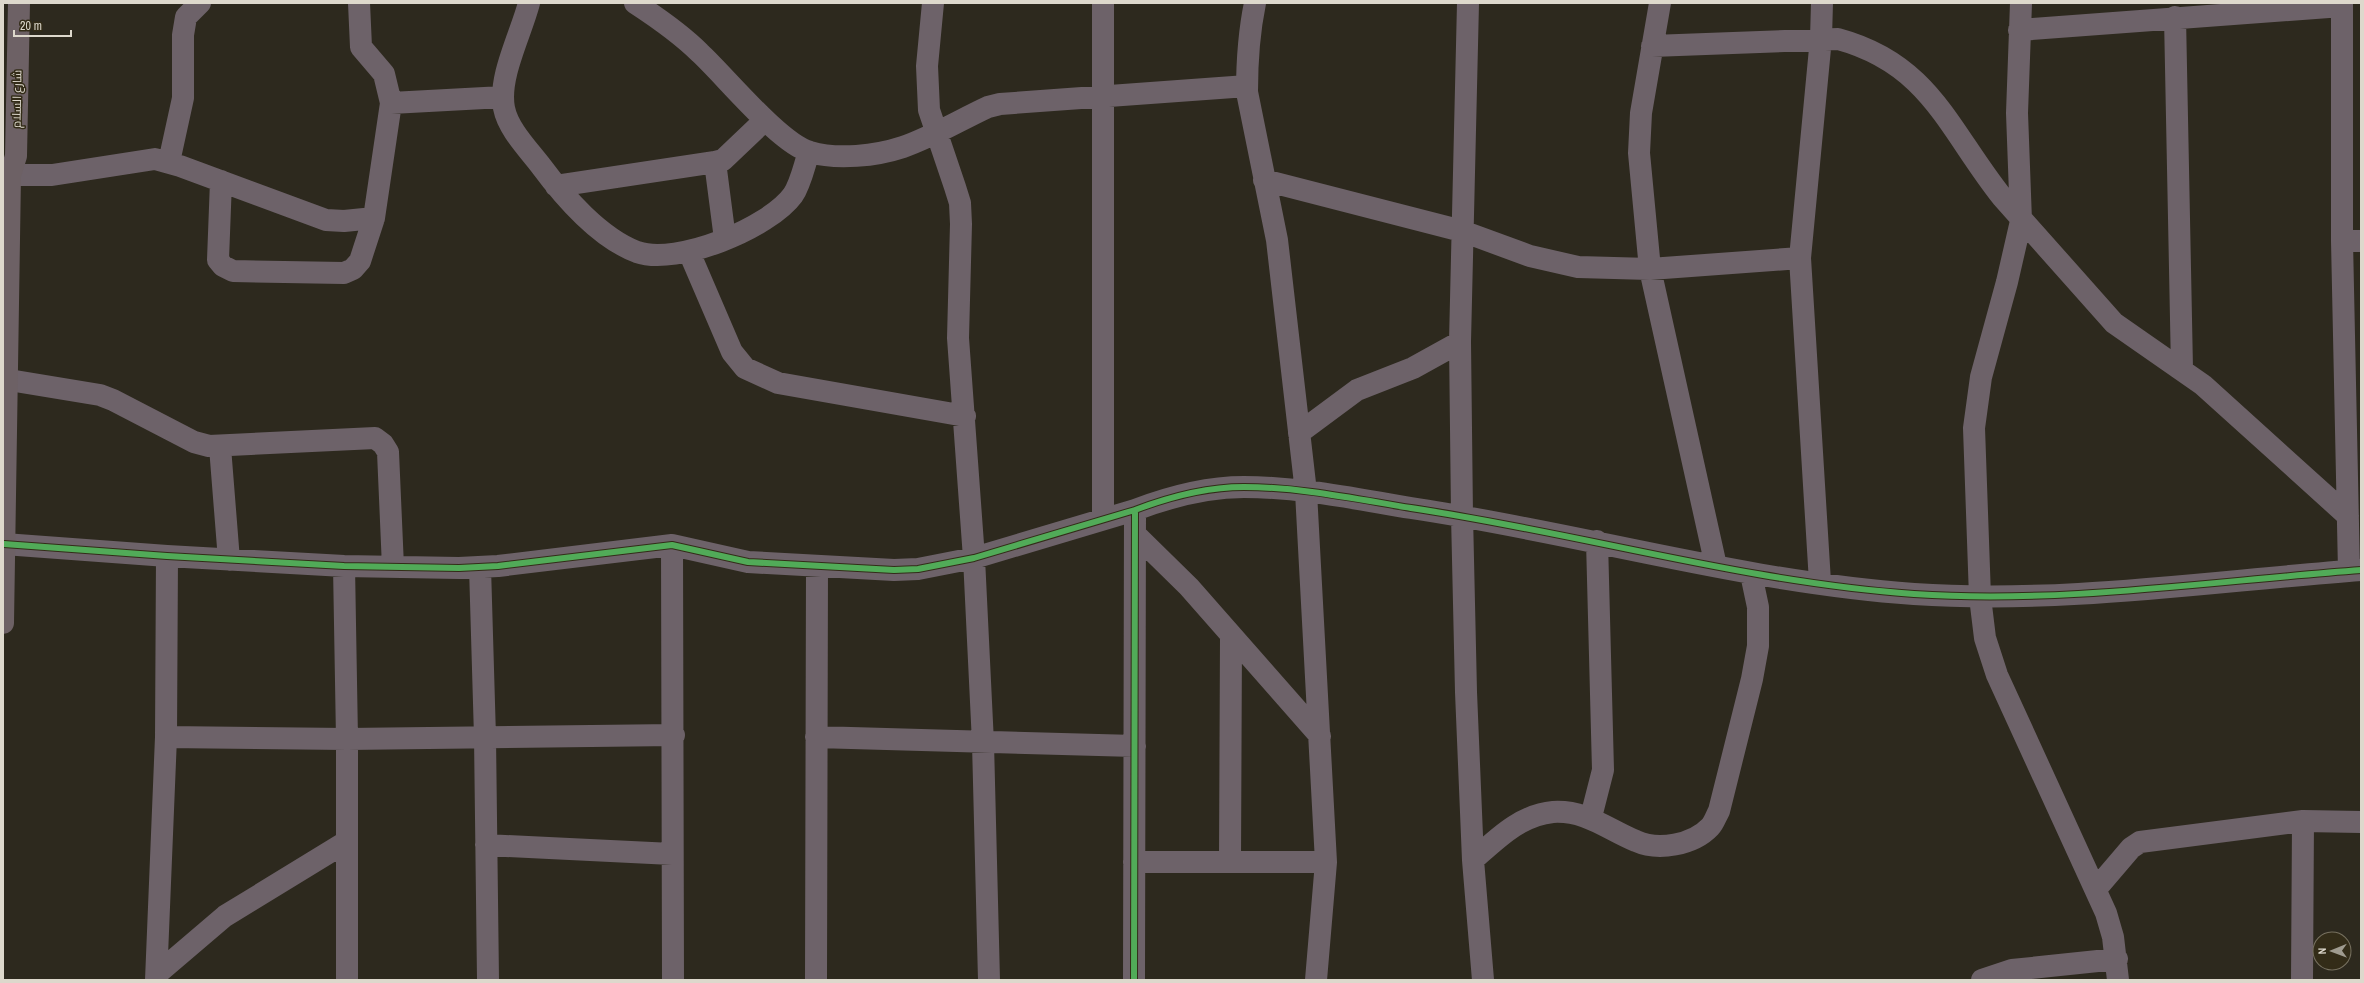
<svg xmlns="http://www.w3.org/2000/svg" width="2364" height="983" viewBox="0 0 2364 983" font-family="'Archivo Narrow',Cairo,sans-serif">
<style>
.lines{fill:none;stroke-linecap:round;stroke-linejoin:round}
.minor{stroke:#6d6269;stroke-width:22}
.major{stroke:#6d6165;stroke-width:22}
.cycleway-casing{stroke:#332c18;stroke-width:8}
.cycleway{stroke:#51ab58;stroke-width:6}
.labels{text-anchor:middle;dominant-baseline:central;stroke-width:3;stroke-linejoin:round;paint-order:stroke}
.street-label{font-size:12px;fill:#ddd8cc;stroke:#332c18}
</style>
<rect width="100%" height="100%" fill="#2d291e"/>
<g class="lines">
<path class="minor" d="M529,3c-8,31 -31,74 -25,105 4,21 24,41 37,58 23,31 59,72 96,86 40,14 132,-24 156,-57 8,-12 11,-29 16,-43
M635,3c23,15 46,31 65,50 25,23 80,91 110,99 27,8 66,4 93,-5 29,-10 57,-27 85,-40l12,-3 247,-18
M933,3l-6,63 2,44 26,77 5,16 1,21 -3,114 16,220 9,185 6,237
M1255,3c-6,29 -8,59 -8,89l30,148 29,252 20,370 -10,118
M1468,3l-8,339 2,173 4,177 7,168 10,120
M1660,3l-19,110 -2,40 11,116 66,297
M2021,3l-4,110 4,108 -14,61 -26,95 -7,51 6,169 5,41 12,37 109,238 7,24 5,43
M2342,3v238l7,330
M2175,17l7,352
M2019,30l323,-24
M1652,46l186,-7c92,25 110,90 164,158l112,126 89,62 145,131
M391,103l112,-6
M169,162l14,-64v-63l3,-18 14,-14
M715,162l10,77
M3,175h49l103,-16 25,7 146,54 18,1 30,-3
M1264,180l198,51 68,25 48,11 72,2 150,-11
M221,181l-3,79 5,6 10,5 111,2 9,-4 7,-8 14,-43 17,-115 -7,-29 -23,-27 -2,-44
M556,186l159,-24 8,-2 42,-40
M2342,241h19
M689,252l43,100 13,16 33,15 187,33
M3,379l97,16 13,5 81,42 15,4 166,-8 8,6 5,8 5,115
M1299,433l58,-43 56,-22 47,-26
M220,447l9,113
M1103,519v-516
M1135,534l54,53 131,149
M4,544l163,12 177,10 115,2 39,-2 174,-21 76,17 146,8 24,-1 56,-11 161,-48
M672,545l1,435
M344,566l3,173v241
M480,567l5,170 3,243
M1820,582l-20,-324 21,-220 1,-35
M166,737l181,2 327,-4
M816,737l319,9
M1591,817l12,-47 -6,-229
M486,845l186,9
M1473,860c24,-21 47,-45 80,-48 33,-2 54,17 83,29 22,10 57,4 74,-14 4,-4 6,-11 9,-16l33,-132 6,-33v-39l-7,-33
M1134,862h192
M1230,862l1,-225
M2096,889l35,-41 9,-6 163,-21 58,1
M157,974l68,-58 121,-74
M156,980l10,-243 1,-181
M816,980l1,-414
M1134,980l1,-470c34,-13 73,-23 109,-23 56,0 112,12 167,21 168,25 333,74 503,86 148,10 299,-13 447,-24
M1982,980l30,-10 105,-11
M2302,980l1,-159"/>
<path class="major" d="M3,623l7,-448 6,-19 3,-153"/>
<defs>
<path id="cycleway" d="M4,544l163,12 177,10 115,2 39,-2 174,-21 76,17 146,8 24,-1 56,-11 161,-48
M1134,980l1,-470c34,-13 73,-23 109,-23 56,0 112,12 167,21 168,25 333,74 503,86 148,10 299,-13 447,-24"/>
</defs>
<use href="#cycleway" class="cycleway-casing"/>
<use href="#cycleway" class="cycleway"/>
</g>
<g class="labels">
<g class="street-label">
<text transform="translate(17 99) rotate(-89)">شارع السلام</text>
</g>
</g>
<rect width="2364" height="983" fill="none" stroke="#ddd8cc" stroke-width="8"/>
<g transform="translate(2332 951) rotate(269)"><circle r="19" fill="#332c18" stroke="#777160"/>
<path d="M0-3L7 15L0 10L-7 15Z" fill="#9f9b8f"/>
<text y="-6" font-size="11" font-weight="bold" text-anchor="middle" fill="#ddd8cc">N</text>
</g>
<path d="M14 30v6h57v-6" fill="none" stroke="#ddd8cc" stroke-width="2"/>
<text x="20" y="30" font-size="12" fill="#ddd8cc" stroke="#332c18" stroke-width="3" paint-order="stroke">20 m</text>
</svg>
